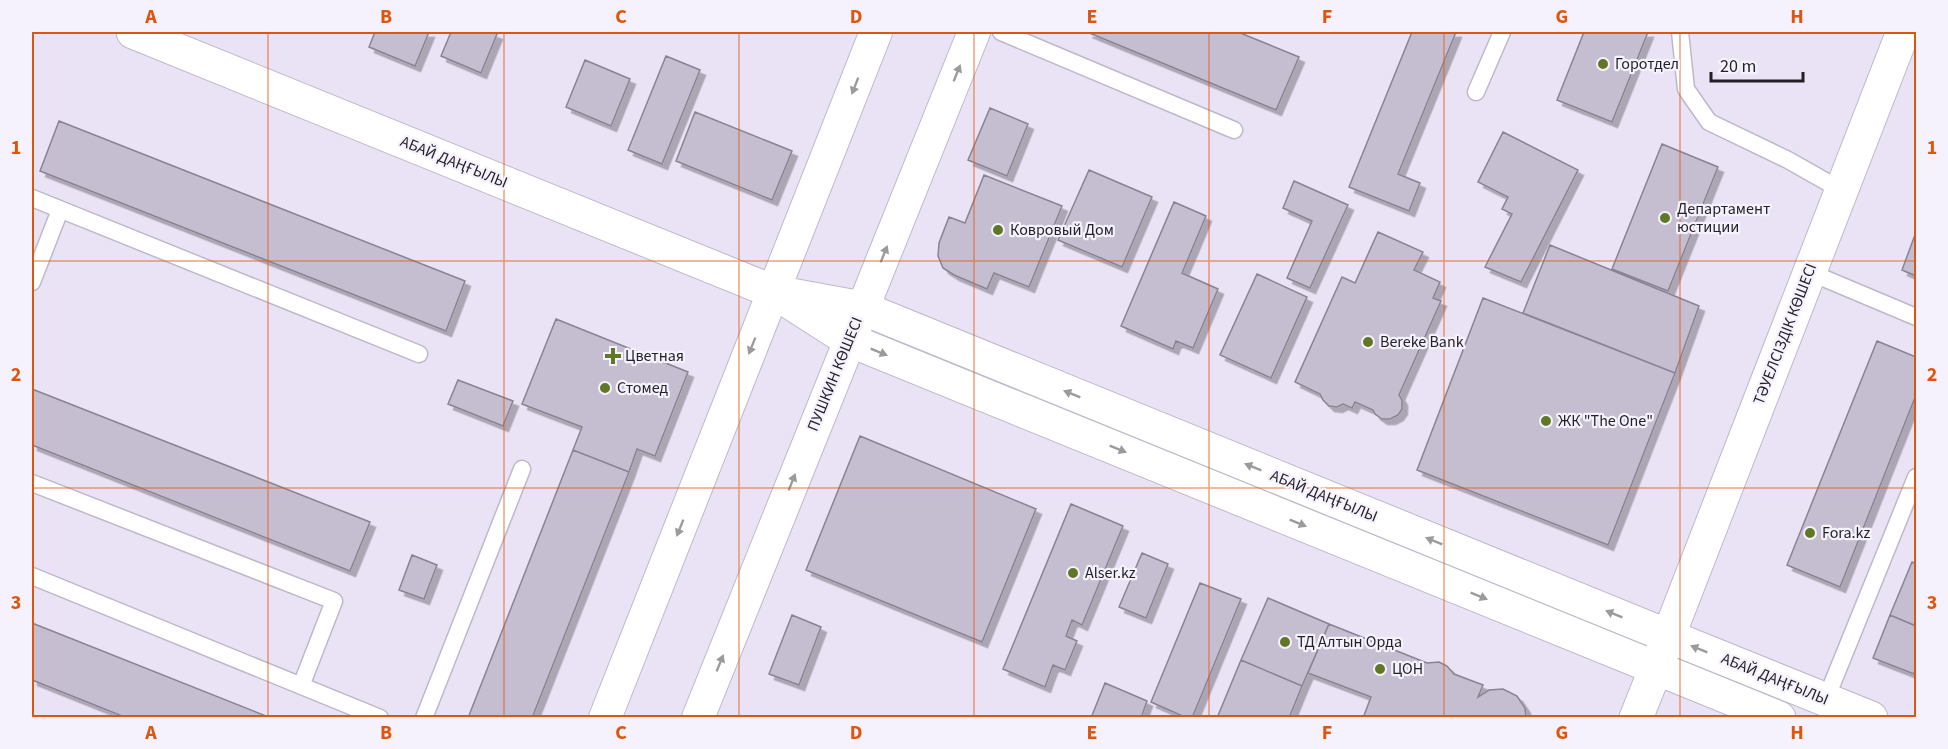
<svg xmlns="http://www.w3.org/2000/svg" width="1948" height="749" viewBox="0 0 1948 749" font-family="'Source Sans 3',sans-serif">
<style>
.building{fill:#c5bed0;stroke:#8a8393;stroke-width:1.5;filter:url(#shadow)}
.lines{fill:none;stroke-linecap:round;stroke-linejoin:round}
.service-casing{stroke:#bfb8c9;stroke-width:19}
.minor-casing{stroke:#bfb8c9;stroke-width:34}
.secondary-casing{stroke:#bfb8c9;stroke-width:35}
.primary-casing{stroke:#bfb8c9;stroke-width:35}
.service{stroke:#fff;stroke-width:16}
.minor{stroke:#fff;stroke-width:32}
.secondary{stroke:#fff;stroke-width:33}
.primary{stroke:#fff;stroke-width:33}
.oneway{fill:#9c9a9d}
.grid{fill:none;stroke:#de560d;stroke-width:1.5;stroke-opacity:0.55}
.poi-dot{fill:#607728;stroke:#f6f2fd;stroke-width:2}
.labels{text-anchor:middle;dominant-baseline:central;stroke-width:4.5;stroke-linejoin:round;paint-order:stroke}
.poi-label{font-size:16px;fill:#221f26;stroke:#f6f2fd;text-anchor:start}
.street-label{font-size:16px;fill:#221f26;stroke:#f6f2fd}
.neatline{fill:none;stroke:#de560d;stroke-width:2}
.grid-label{font-size:20px;text-anchor:middle;font-weight:bold;fill:#de560d}
</style>
<defs>
<filter id="shadow"><feDropShadow dx="5.5" dy="5.5" stdDeviation="0" flood-color="#0004"/></filter>
</defs>
<rect width="100%" height="100%" fill="#eae3f5"/>
<path class="building" d="M375,32h54l-14,34 -46,-19z
M451,32h40l6,2 -16,39 -40,-17z
M1087,32h151l61,25 -23,53z
M1412,32h44l-58,142 22,9 -11,28 -60,-24z
M1584,32h64l-36,90 -55,-22z
M666,56l34,14 -38,94 -34,-14z
M585,60l45,19 -19,47 -45,-19z
M990,108l38,16 -21,52 -39,-16z
M695,112l97,39 -20,49 -96,-39z
M59,121l406,160 -19,50 -406,-160z
M1503,132l75,38 -57,112 -36,-15 27,-53 -10,-5 6,-12 -30,-15z
M1662,144l56,23 -50,124 -56,-22z
M1089,170l63,27 -30,70 -64,-27z
M984,175l78,31 -33,81 -35,-14 -7,16 -33,-14 -11,-7 -5,-12 1,-13 10,-26 16,6z
M1294,181l54,24 -38,83 -23,-10 25,-57 -29,-13z
M1174,202l32,14 -24,57 36,16 -25,59 -17,-7 -3,8 -52,-23z
M1378,232l45,20 -9,18 26,12 -7,16 8,3 -42,94 3,5v9l-4,6 -8,4h-8l-7,-5 -2,-4 -18,-8 -3,6 -9,-4 -6,3 -8,-1 -6,-6 -3,-6 -25,-12 47,-105 13,6z
M1916,232v44l-14,-6z
M1550,245l149,61 -24,67 -152,-60z
M1257,274l50,23 -36,81 -51,-23z
M1483,298l192,75 -67,172 -191,-75z
M556,319l132,53 -33,84 -18,-7 -8,23 -56,-22 9,-23 -60,-23z
M1877,341l39,16v38l-76,192 -53,-22z
M458,380l55,21 -10,25 -55,-22z
M32,389l338,133 -20,49 -318,-126z
M860,436l176,73 -54,133 -176,-72z
M573,450l56,22 -97,246h-64z
M1071,504l52,22 -41,99 -10,-5 -6,16 11,5 -12,29 -12,-5 -8,22 -42,-18z
M1142,553l26,11 -22,54 -27,-11z
M412,555l25,10 -13,34 -25,-9z
M1912,562l4,2v62l-26,-11z
M1200,583l41,16 -49,119h-5l-36,-16z
M1268,598l61,26 -27,62 -61,-26z
M792,615l29,12 -22,58 -30,-11z
M1890,615l26,11v40l-2,8 -41,-16z
M32,623l239,95h-144l-95,-38z
M1329,624l98,39 12,-1 8,4 7,8 29,11 -5,12 11,-7 14,-1 14,7 8,12 1,10h-163l8,-21 -63,-24z
M1241,660l61,26 -13,32h-72z
M1105,683l42,18 -6,17h-50z"/>
<g class="lines">
<defs>
<path id="service" d="M1001,32l233,98
M1680,32l6,57 23,33 79,38 53,30
M1476,92l26,-60
M32,198l387,156
M1809,272l107,45
M32,282l28,-72
M32,483l302,118 -33,85
M32,576l348,142
M1826,699l90,-222
M424,718l98,-249"/>
<path id="minor" d="M605,718l271,-686
M698,718l276,-686"/>
<path id="secondary" d="M1668,636l203,82
M1636,718l20,-50 123,50"/>
<path id="primary" d="M133,32l641,260 75,48 807,328 247,-636
M791,295l71,13 806,328"/>
</defs>
<use href="#service" class="service-casing"/>
<use href="#minor" class="minor-casing"/>
<use href="#secondary" class="secondary-casing"/>
<use href="#primary" class="primary-casing"/>
<use href="#service" class="service"/>
<use href="#minor" class="minor"/>
<use href="#secondary" class="secondary"/>
<use href="#primary" class="primary"/>
</g>
<defs><path id="oneway-solid" d="M-6-.8H1V-3.2L6.5 0L1 3.2V.8H-6Z" transform="scale(1.5)"/></defs>
<g class="oneway">
<use href="#oneway-solid" transform="translate(957 73) rotate(-68)"/>
<use href="#oneway-solid" transform="translate(855 86) rotate(111)"/>
<use href="#oneway-solid" transform="translate(884 254) rotate(-68)"/>
<use href="#oneway-solid" transform="translate(752 346) rotate(112)"/>
<use href="#oneway-solid" transform="translate(879 352) rotate(22)"/>
<use href="#oneway-solid" transform="translate(1072 394) rotate(-158)"/>
<use href="#oneway-solid" transform="translate(1118 449) rotate(22)"/>
<use href="#oneway-solid" transform="translate(1253 467) rotate(-158)"/>
<use href="#oneway-solid" transform="translate(792 482) rotate(-68)"/>
<use href="#oneway-solid" transform="translate(1298 523) rotate(22)"/>
<use href="#oneway-solid" transform="translate(680 528) rotate(112)"/>
<use href="#oneway-solid" transform="translate(1434 541) rotate(-158)"/>
<use href="#oneway-solid" transform="translate(1479 596) rotate(22)"/>
<use href="#oneway-solid" transform="translate(1614 614) rotate(-158)"/>
<use href="#oneway-solid" transform="translate(1699 649) rotate(-158)"/>
<use href="#oneway-solid" transform="translate(720 663) rotate(-68)"/>
</g>
<path class="grid" d="M268,32v686M504,32v686M739,32v686M974,32v686M1209,32v686M1444,32v686M1680,32v686M32,261h1884M32,488h1884"/>
<g class="poi-dot">
<circle cx="1603" cy="64" r="6"/>
<circle cx="1665" cy="218" r="6"/>
<circle cx="998" cy="230" r="6"/>
<circle cx="1368" cy="342" r="6"/>
<path d="M610 347h6v6h6v6h-6v6h-6v-6h-6v-6h6z"/>
<circle cx="605" cy="388" r="6"/>
<circle cx="1546" cy="421" r="6"/>
<circle cx="1810" cy="533" r="6"/>
<circle cx="1073" cy="573" r="6"/>
<circle cx="1285" cy="642" r="6"/>
<circle cx="1380" cy="669" r="6"/>
</g>
<g class="labels">
<g class="poi-label">
<text x="1615" y="64">Горотдел</text>
<text x="1677" y="209">Департамент<tspan x="1677" dy="18">юстиции</tspan></text>
<text x="1010" y="230">Ковровый Дом</text>
<text x="1380" y="342">Bereke Bank</text>
<text x="625" y="356">Цветная</text>
<text x="617" y="388">Стомед</text>
<text x="1558" y="421">ЖК "The One"</text>
<text x="1822" y="533">Fora.kz</text>
<text x="1085" y="573">Alser.kz</text>
<text x="1297" y="642">ТД Алтын Орда</text>
<text x="1392" y="669">ЦОН</text>
</g>
<g class="street-label">
<text transform="translate(454 162) rotate(22)">АБАЙ ДАҢҒЫЛЫ</text>
<text transform="translate(1785 334) rotate(-69)">ТӘУЕЛСІЗДІК КӨШЕСІ</text>
<text transform="translate(835 374) rotate(-68)">ПУШКИН КӨШЕСІ</text>
<text transform="translate(1324 496) rotate(22)">АБАЙ ДАҢҒЫЛЫ</text>
<text transform="translate(1775 679) rotate(22)">АБАЙ ДАҢҒЫЛЫ</text>
</g>
</g>
<rect width="1948" height="749" fill="none" stroke="#f6f2fd" stroke-width="66"/>
<path d="M1711 72v9h92v-9" fill="none" stroke="#221f26" stroke-width="3"/>
<text x="1720" y="72" font-size="18" fill="#221f26" stroke="#f6f2fd" stroke-width="4.5" paint-order="stroke">20 m</text>
<rect x="33" y="33" width="1882" height="683" class="neatline"/>
<g class="grid-label">
<text x="151" y="23">A</text>
<text x="386" y="23">B</text>
<text x="621" y="23">C</text>
<text x="856" y="23">D</text>
<text x="1092" y="23">E</text>
<text x="1327" y="23">F</text>
<text x="1562" y="23">G</text>
<text x="1797" y="23">H</text>
<text x="16" y="154">1</text>
<text x="1932" y="154">1</text>
<text x="16" y="381">2</text>
<text x="1932" y="381">2</text>
<text x="16" y="609">3</text>
<text x="1932" y="609">3</text>
<text x="151" y="739">A</text>
<text x="386" y="739">B</text>
<text x="621" y="739">C</text>
<text x="856" y="739">D</text>
<text x="1092" y="739">E</text>
<text x="1327" y="739">F</text>
<text x="1562" y="739">G</text>
<text x="1797" y="739">H</text>
</g>
</svg>
